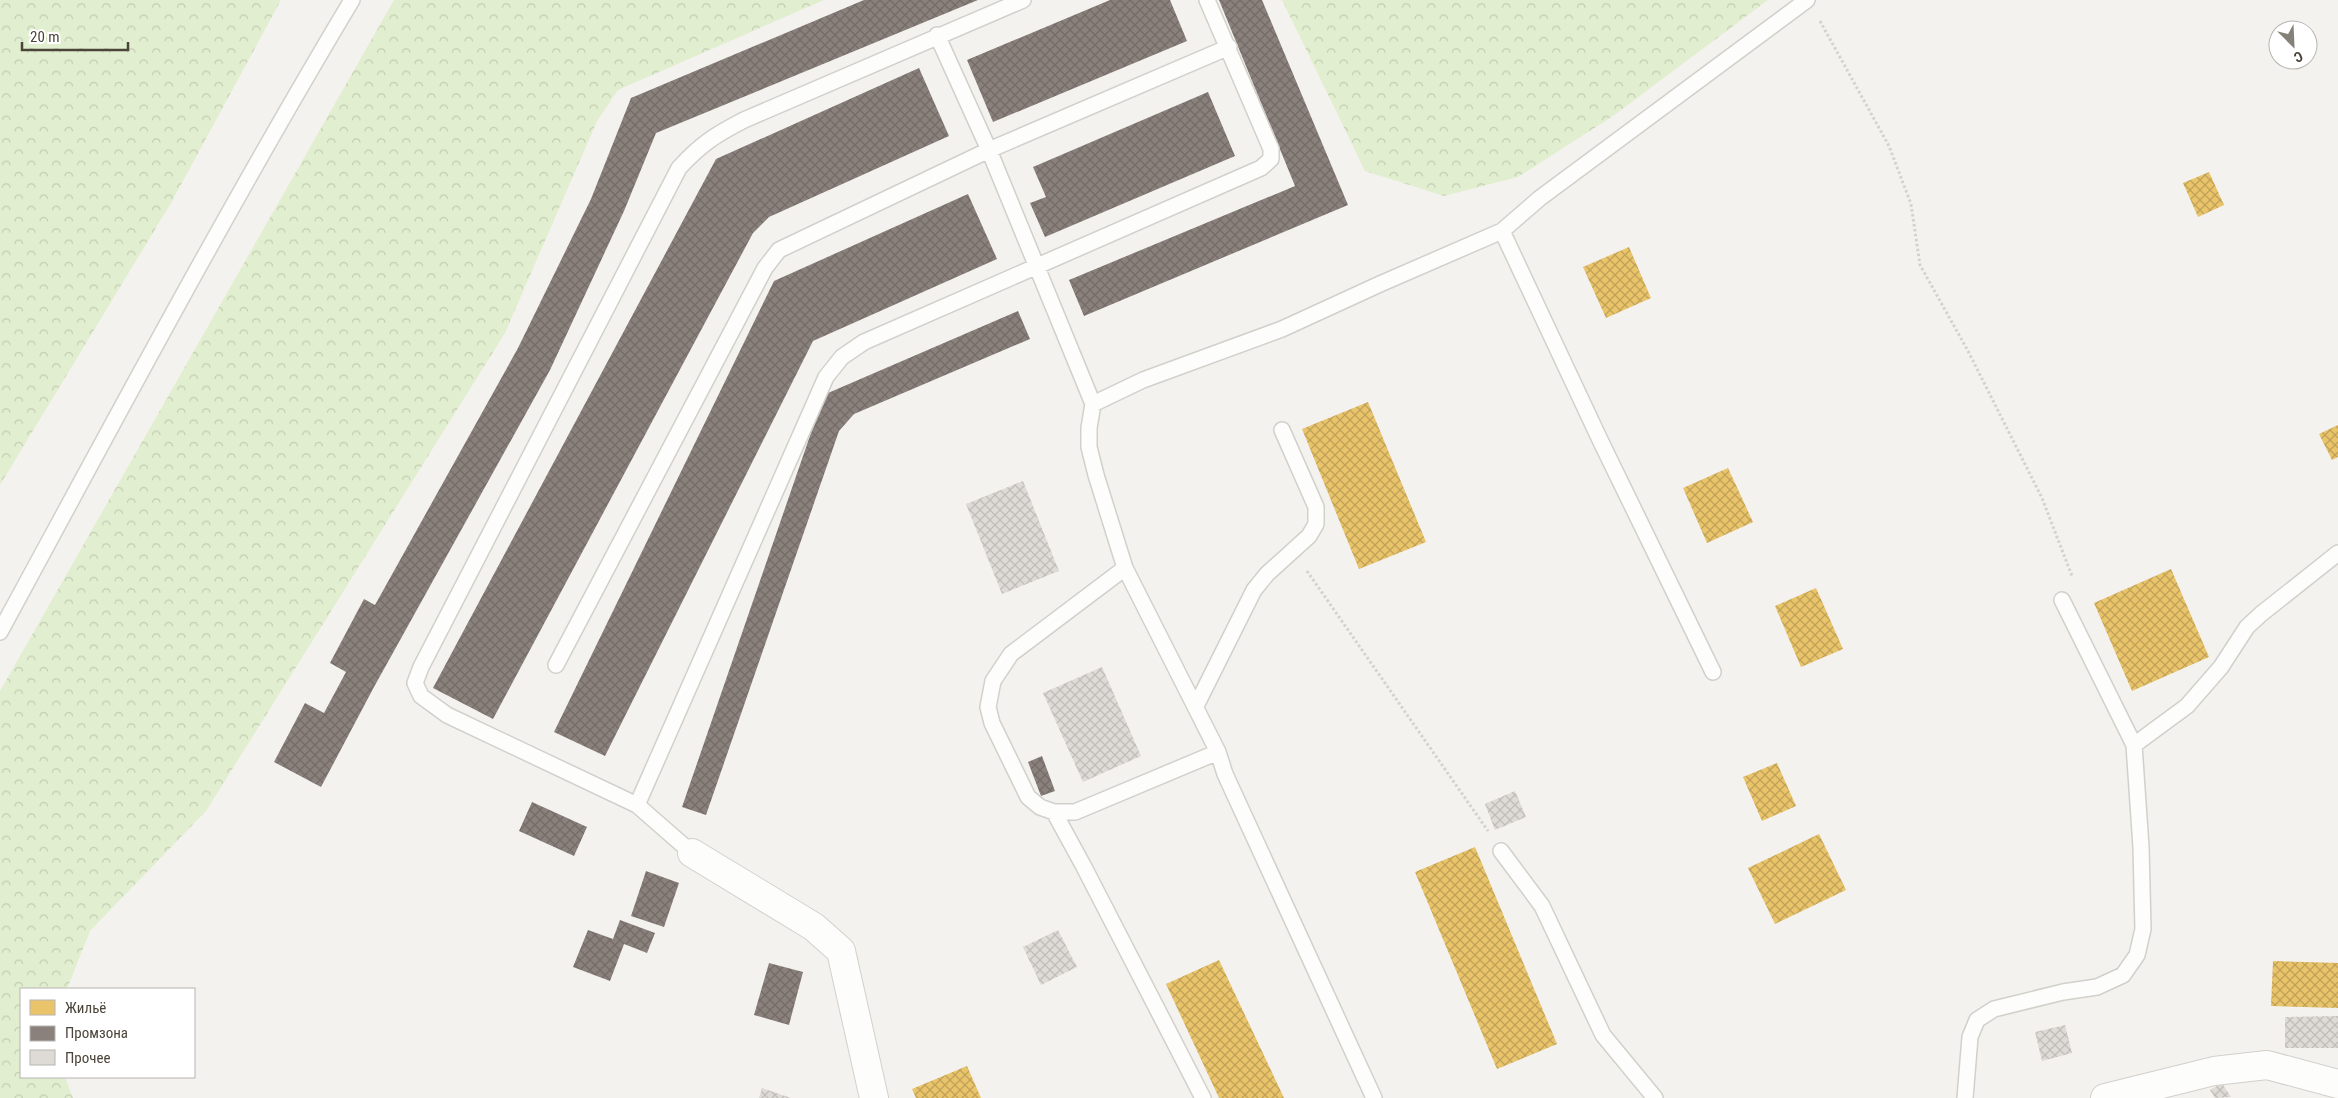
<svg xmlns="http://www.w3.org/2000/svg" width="2338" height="1098" viewBox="0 0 2338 1098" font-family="'Roboto Condensed',sans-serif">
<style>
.forest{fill:url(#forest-crowns)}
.homes{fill:url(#homes-cross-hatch)}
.industry{fill:url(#industry-cross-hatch)}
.building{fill:url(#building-cross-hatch)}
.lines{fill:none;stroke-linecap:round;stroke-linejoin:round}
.lane-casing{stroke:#d2d0cb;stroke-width:18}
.street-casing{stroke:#d2d0cb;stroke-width:30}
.path{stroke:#d3d2cc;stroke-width:3;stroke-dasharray:2.5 2.5;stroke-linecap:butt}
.lane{stroke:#fdfdfc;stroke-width:15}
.street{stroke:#fdfdfc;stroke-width:28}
</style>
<defs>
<pattern id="forest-crowns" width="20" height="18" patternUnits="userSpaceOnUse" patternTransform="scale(1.25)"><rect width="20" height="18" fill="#e1eecf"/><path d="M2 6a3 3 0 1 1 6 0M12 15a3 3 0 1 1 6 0" fill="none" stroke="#c3cdb2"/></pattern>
<pattern id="homes-cross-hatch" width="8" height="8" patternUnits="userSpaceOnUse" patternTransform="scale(1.25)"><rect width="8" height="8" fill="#e9c46a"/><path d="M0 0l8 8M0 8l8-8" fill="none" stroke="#bfa158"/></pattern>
<pattern id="industry-cross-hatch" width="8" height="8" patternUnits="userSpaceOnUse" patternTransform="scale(1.25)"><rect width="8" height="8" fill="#8a817c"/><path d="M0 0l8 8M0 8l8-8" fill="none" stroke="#736b67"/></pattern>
<pattern id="building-cross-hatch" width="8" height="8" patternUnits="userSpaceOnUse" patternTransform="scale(1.25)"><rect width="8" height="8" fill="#dedbd6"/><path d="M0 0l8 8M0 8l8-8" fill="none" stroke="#c0bdb8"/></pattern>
</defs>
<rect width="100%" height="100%" fill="#f4f2ee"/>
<path class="forest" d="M0,0h281l-110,203 -171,282z
M394,0h430l-206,90 -21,31 -92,212 -299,478 -116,120 -23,58h-46v88h44l8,21h-73v-407z
M1282,0h486l-155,116 -95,61 -74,19 -79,-25z"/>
<path class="homes" d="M2209,172l15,33 -26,12 -15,-34z
M1629,247l22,51 -45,20 -23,-51z
M1368,402l58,140 -67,27 -57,-140z
M2338,425v32l-6,3 -13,-26z
M1728,468l25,54 -46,21 -24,-55z
M2171,569l38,88 -77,34 -38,-88z
M1816,588l27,61 -42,18 -26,-61z
M1777,763l19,43 -34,15 -19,-44z
M1819,834l27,56 -71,34 -27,-56z
M1475,847l82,197 -60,25 -82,-197z
M1219,960l65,138h-65l-53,-114z
M2273,961l65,2v45l-67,-2z
M967,1066l14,32h-65l-4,-9z"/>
<path class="industry" d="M864,0h114l-322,133 -32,78 -74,159 -176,317 -53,100 -47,-25 31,-59 19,10 22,-41 -16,-9 34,-64 11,6 143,-257 73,-149 40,-101z
M1110,0h60l17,41 -194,81 -26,-62z
M1219,0h43l86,205 -264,111 -15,-36 226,-94z
M919,68l30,68 -180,81 -16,16 -260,486 -60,-31 283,-529z
M1208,92l27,64 -190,81 -15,-34 16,-6 -13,-30z
M968,194l29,65 -184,82 -208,415 -51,-24 220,-451z
M1018,311l12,28 -176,75 -15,17 -133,384 -24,-8 130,-377 16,-37z
M1042,756l13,35 -14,5 -13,-34z
M532,802l55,25 -13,29 -55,-25z
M646,871l33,12 -15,44 -33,-11z
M620,920l35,13 -8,20 -23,-9 -14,37 -37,-14 15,-37 25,9z
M769,963l34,9 -14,53 -35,-10z"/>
<path class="building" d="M1023,481l36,90 -57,23 -36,-90z
M1102,667l39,89 -58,26 -40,-89z
M1515,791l11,26 -31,13 -10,-26z
M1058,930l19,37 -36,18 -18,-38z
M2338,1016v32h-53v-31z
M2065,1025l7,28 -30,8 -7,-29z
M2222,1083l9,14 -16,1 -5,-8z
M762,1088l29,10h-32z"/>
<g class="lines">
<defs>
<path id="lane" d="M937,35l52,115 104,254 50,-24 139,-51 98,-45 122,-53 38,-33 267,-198
M1502,231l99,211 112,230
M1093,404l-4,24v19l7,28 29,93 93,184 7,22 149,324
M1125,568l-114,86 -18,27 -5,26 4,16 36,74 12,10 14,5h21l143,-60
M2062,600l72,145
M0,632c115,-212 228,-425 352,-632
M556,665l209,-397 14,-18 210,-100 240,-103
M1196,706l58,-116 13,-16 42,-38 7,-12v-17l-34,-77
M637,805l189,-428 16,-20 22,-15 397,-174 10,-9v-10l-64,-149
M1054,812l30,55 119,231
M1501,851l41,55 61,129 52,63
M692,853l-55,-48 -190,-90 -26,-19 -6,-13 6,-16 258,-499c22,-24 36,-33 65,-48l279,-120
M1965,1098l5,-61 7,-17 17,-11 69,-17 34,-5 26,-12 14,-20 6,-26 -2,-82 -7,-102 53,-39 34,-39 26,-40 14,-13 77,-61"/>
<path id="street" d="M692,853l122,74 27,24 33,147
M2105,1098l109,-27 53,-6 71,19"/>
</defs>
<use href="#lane" class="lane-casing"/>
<use href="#street" class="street-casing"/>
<path class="path" d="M1820,21l69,125 22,58 9,61 48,86 74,147 30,78
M1307,571l181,260"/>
<use href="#lane" class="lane"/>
<use href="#street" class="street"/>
</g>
<rect x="20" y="988" width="175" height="90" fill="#ffffff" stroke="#b7b4b0"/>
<rect x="30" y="1000" width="25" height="15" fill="#e9c46a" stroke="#b7b4b0"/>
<text x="65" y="1013" font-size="15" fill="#4b4439">Жильё</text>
<rect x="30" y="1026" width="25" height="15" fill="#8a817c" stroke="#b7b4b0"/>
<text x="65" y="1038" font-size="15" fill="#4b4439">Промзона</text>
<rect x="30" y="1050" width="25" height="15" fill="#dedbd6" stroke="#b7b4b0"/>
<text x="65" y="1063" font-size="15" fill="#4b4439">Прочее</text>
<g transform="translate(2293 45) rotate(156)"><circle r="24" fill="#ffffff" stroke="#b7b4b0"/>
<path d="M0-4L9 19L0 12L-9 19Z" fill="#868178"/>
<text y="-8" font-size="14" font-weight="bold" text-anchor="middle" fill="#4b4439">С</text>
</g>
<path d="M22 42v8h106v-8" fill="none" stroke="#4b4439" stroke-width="2.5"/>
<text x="30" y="42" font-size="15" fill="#4b4439" stroke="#ffffff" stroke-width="4" paint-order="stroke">20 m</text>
</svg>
